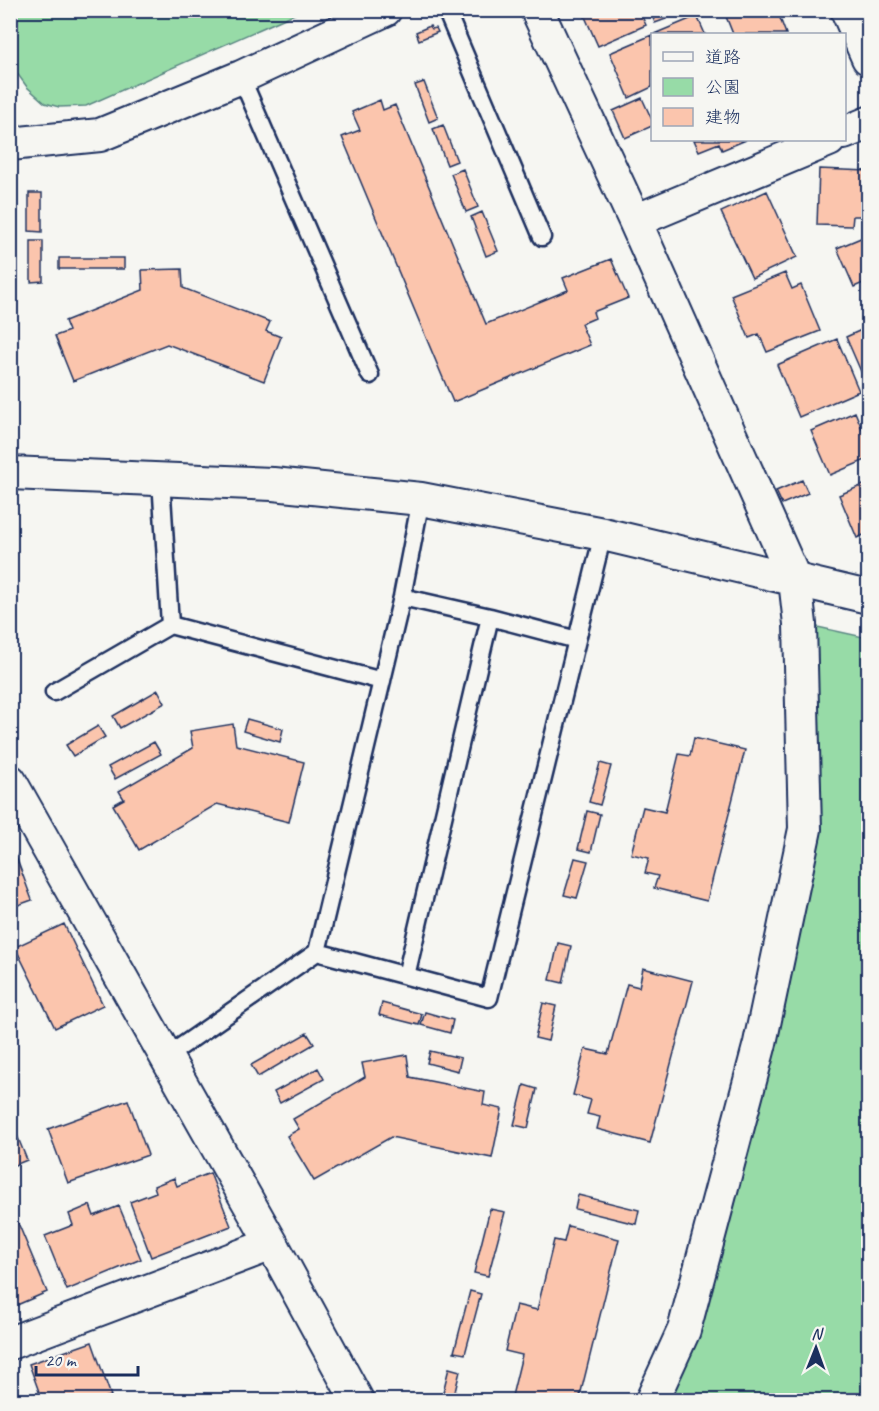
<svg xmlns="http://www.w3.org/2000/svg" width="879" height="1411" viewBox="0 0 879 1411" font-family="Caveat,'Klee One',sans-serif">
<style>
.green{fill:#97dba7;stroke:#598582;stroke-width:1.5}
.building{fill:#fbc5ad;stroke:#1b2f5e;stroke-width:1.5}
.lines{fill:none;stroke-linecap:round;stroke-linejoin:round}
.service-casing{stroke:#1b2f5e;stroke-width:21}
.minor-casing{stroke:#1b2f5e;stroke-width:36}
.service{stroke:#f6f6f2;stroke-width:16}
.minor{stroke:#f6f6f2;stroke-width:32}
</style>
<rect width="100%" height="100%" fill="#f6f6f2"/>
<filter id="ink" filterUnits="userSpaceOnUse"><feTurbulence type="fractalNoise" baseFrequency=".0167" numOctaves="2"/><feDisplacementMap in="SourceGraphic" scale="12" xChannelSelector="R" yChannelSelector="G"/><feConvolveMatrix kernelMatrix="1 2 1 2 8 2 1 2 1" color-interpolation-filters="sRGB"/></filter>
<g filter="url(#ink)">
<path class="green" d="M10,11l1,-1 290,1 -215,95 -27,1 -14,-4 -18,-16 -16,-22z
M813,626l55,12v762h-206l110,-360z"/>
<path class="building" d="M582,10h57l7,15 -48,21z
M650,10h13l3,9 -11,4z
M733,10h44l9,24h-53l-8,-20z
M697,16l8,18h-51z
M430,26l2,3 4,-1 2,4 -19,8 -3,-8z
M652,35v52l-23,11 -19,-45z
M424,82l14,36 -9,4 -14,-37z
M642,98l10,22v6l-27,12 -12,-27z
M380,100l3,10 12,-5 91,219 82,-34 -5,-12 48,-19 17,39 -35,14 2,6 -14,6 9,21 -137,57 -111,-265 18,-7 -8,-18z
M443,125l14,36 -10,4 -14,-36z
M694,140h52l-24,10 -3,-7 -20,8z
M463,169l15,38 -12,5 -15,-38z
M819,169l49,2v45h-15l-1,10 -35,-1z
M767,191l30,66 -45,21 -31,-66z
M29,193h13v39l-13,-1z
M482,212l16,39 -12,5 -15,-39z
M868,235v46l-14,6 -17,-39z
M31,241h12v40l-12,1z
M59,258h65v11h-65z
M182,269l1,19 87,34 -4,9 15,6 -17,44 -97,-37 -94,37 -18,-45 14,-5 -4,-10 78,-31 -1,-20z
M785,273l7,16 9,-4 19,46 -53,21 -8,-18 -10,4 -18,-43z
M868,327v55l-2,1 -20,-46z
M837,339l22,52 -60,26 -22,-52z
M855,412l13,31v16l-38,16 -19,-44z
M802,480l6,13 -26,11 -6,-13z
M868,483v50l-11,5 -18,-43z
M158,690l7,13 -45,25 -7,-12z
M247,719l36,10 -3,13 -37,-11z
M233,724l3,21 68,17 -15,60 -72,-18 -78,46 -26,-45 11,-6 -5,-8 74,-43 -3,-17z
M98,726l7,11 -32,19 -7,-11z
M694,738l51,12 -38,151 -53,-13 4,-12 -13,-3 4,-15 -18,-4 12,-47 22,5 14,-58 11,2z
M154,742l7,12 -46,25 -7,-12z
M600,763l11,3 -11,39 -11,-3z
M587,811l13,3 -9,38 -13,-3z
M10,846h2l20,54 -22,8z
M575,858l13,3 -11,37 -13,-3z
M64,924l39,81 -48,23 -40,-81z
M558,943l13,3 -8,37 -13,-3z
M643,968l50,13 -43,162 -53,-14 3,-12 -13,-3 4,-14 -18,-5 12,-46 23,5 19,-70 12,3z
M382,1003l40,11 -3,11 -40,-10z
M543,1003l13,3 -8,35 -13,-3z
M425,1012l28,8 -3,13 -29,-8z
M307,1033l7,11 -56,33 -7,-12z
M430,1051l31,7 -3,13 -31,-8z
M407,1055l3,22 75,15 -2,13 19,4 -10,49 -101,-21 -77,44 -27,-45 12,-7 -6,-10 72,-42 -3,-14z
M318,1068l6,11 -44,24 -6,-11z
M524,1085l13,4 -9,39 -14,-3z
M128,1100l20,55 -80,28 -20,-54z
M10,1118l17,42 -17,7z
M210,1173l21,53 -80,31 -21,-55 26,-10 -2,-6 20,-8 3,8z
M578,1195l61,15 -3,14 -61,-15z
M90,1205l4,11 25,-10 22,53 -74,31 -22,-54 28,-11 -4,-11z
M490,1209l15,3 -17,64 -14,-3z
M16,1218l31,74 -37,16v-88z
M568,1226l51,13 -40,161h-68l11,-45 -17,-4 11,-46 21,5 17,-70 10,2z
M470,1291l11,3 -16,60 -11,-2z
M92,1342l19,54 -14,4h-55l-13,-36z
M449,1368l11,3 -7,29h-12z"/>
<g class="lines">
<defs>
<path id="service" d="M446,10l96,227
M241,77l129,298
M161,479l9,146
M402,597l88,20 87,23
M54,692l116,-67 212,56
M317,952l85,-355 19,-98
M406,976l84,-359
M166,1057l151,-105 172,46 114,-464"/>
<path id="minor" d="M537,10l98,211 160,359 5,44 5,205 -45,214 -76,287 -32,70
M847,10l21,48
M844,133l24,-10
M10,144l90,-9 141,-58 144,-67
M635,221l194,-81
M10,473l263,11 148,15 182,35 265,63
M10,781l262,463 85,156
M10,1343l262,-99"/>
</defs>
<use href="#service" class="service-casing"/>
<use href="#minor" class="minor-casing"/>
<use href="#service" class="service"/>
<use href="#minor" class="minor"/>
</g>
</g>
<rect width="879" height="1411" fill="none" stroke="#f6f6f2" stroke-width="36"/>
<rect x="18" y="18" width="843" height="1375" fill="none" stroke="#1b2f5e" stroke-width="2" filter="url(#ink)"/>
<rect x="651" y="33" width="195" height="108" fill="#f6f6f2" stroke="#9ea6b7" stroke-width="1.5"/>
<rect x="663" y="52" width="30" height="9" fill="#f6f6f2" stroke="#9ea6b7" stroke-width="1.5"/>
<text x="705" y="63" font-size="18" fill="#1b2f5e">道路</text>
<rect x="663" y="78" width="30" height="18" fill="#97dba7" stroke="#9ea6b7" stroke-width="1.5"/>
<text x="705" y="93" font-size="18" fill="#1b2f5e">公園</text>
<rect x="663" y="108" width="30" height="18" fill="#fbc5ad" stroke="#9ea6b7" stroke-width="1.5"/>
<text x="705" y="123" font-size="18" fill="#1b2f5e">建物</text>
<g transform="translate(816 1348) rotate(1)" stroke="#f6f6f2" stroke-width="4.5" paint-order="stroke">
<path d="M0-4.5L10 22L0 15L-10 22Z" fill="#1b2f5e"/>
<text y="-9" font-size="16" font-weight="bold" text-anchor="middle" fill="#1b2f5e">N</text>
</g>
<path d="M36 1366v9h102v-9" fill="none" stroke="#1b2f5e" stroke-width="3"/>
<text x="45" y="1366" font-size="18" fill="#1b2f5e" stroke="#f6f6f2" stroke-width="4.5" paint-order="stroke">20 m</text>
</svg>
